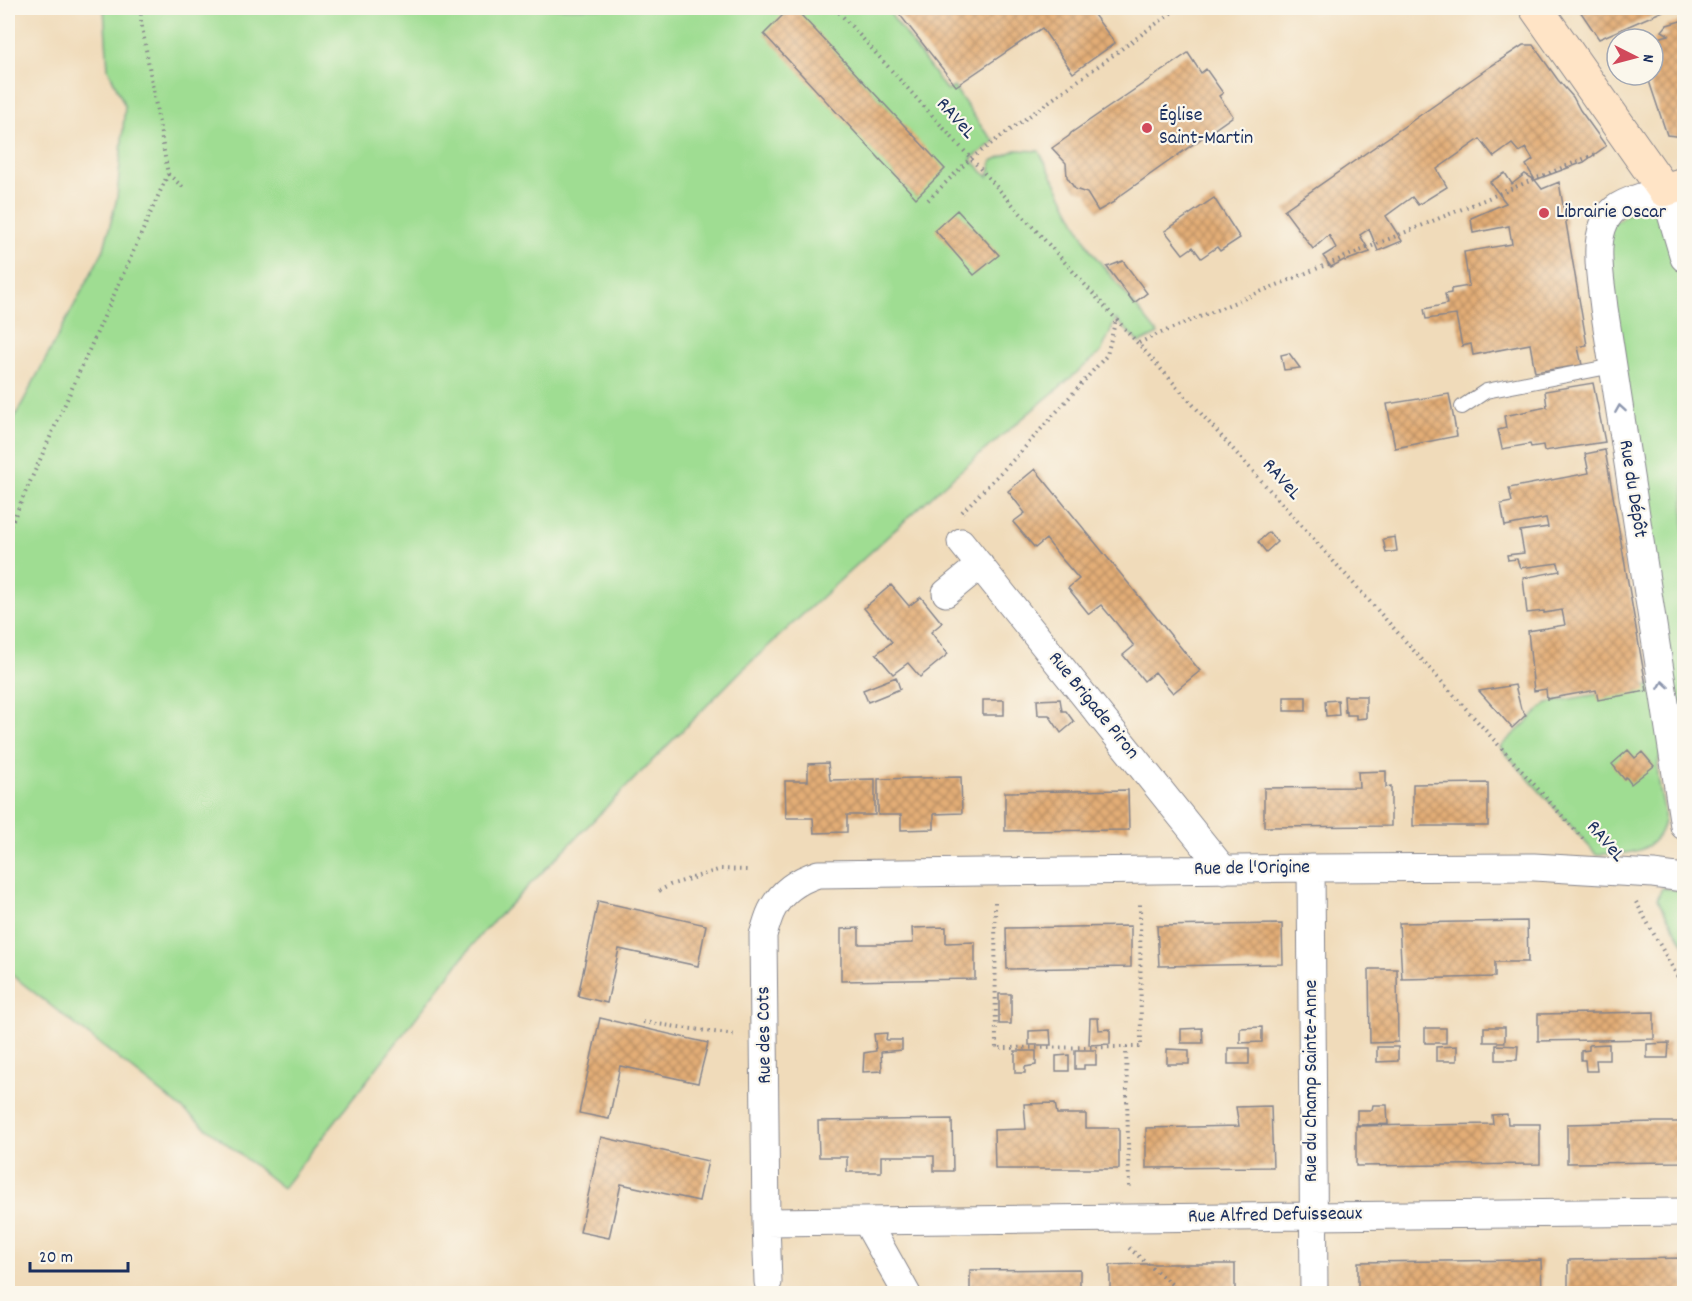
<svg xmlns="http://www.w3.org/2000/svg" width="1692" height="1301" viewBox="0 0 1692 1301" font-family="Dekko,sans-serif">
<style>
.green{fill:#9fdd92;stroke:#5d8678;stroke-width:1.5}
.building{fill:url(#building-cross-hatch)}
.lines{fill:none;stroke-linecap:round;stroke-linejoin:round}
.lane-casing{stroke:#86858c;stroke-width:16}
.street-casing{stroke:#86858c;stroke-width:29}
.secondary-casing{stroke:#86858c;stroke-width:35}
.path{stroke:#86858c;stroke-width:4;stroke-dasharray:1.5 4.5;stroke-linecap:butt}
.lane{stroke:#fff;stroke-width:14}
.street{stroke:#fff;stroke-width:27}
.secondary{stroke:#ffe4c6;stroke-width:33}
.oneway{stroke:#8d97ae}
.poi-dot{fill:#d1495b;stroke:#fbf7ec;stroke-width:2}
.labels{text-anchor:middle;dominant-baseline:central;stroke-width:4.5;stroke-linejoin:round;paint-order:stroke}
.poi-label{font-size:20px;fill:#1b2f5e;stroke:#fbf7ec;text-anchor:start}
.street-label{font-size:20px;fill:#1b2f5e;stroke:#fbf7ec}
</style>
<defs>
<pattern id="building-cross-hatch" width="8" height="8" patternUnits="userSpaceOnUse" patternTransform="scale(1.5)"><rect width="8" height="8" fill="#e3ad76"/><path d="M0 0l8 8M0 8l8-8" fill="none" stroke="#b78d64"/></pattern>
</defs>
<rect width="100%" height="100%" fill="#fbf7ec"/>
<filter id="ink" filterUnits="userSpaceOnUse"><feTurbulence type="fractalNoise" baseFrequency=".0167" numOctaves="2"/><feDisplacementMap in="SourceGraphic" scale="12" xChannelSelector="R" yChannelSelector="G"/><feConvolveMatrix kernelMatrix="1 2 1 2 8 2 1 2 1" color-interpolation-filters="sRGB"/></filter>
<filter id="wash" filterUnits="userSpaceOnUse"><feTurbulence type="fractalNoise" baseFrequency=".008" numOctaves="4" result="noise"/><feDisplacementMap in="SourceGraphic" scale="24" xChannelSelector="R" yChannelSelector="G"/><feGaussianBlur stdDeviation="1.35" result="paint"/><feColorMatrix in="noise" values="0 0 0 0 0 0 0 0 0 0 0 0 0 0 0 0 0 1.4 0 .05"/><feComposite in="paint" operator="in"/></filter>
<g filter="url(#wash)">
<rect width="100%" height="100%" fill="#f0dbba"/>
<path class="green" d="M104,8h782l61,83 7,-4 29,42 12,12 -24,18 17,18 4,-16 24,-11 23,1 52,100 67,83 -19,9 -23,-24 -15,33 -155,131 -207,190 -257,260 -199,255 -275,-216v-542l96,-181 13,-51 8,-92 -17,-37z
M1664,190l20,68v568l-22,-73c-7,12 -4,23 -2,36 1,9 6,23 4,32 -8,35 -40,33 -68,33l-96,-107 47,-44 115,-20 -61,-452z
M1662,888l22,3v54l-27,-46z"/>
<g id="blocks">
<path class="building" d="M790,8h4l8,8 143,153 -29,29 -152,-164z
M910,8h179l26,35 -42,30 -31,-45 -86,58 -56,-71z
M1578,8h92l-71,31z
M1684,20v117l-17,-2 -20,-60h6v-36l16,-4 -7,-4 5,-6z
M1523,45h10l25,35 15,17 7,13 26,36 -22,16 -49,18 -9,-15 7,-5 -7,-12 -7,4 -7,-8 -18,13 -14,-18 -43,30 10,18 -29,18 -6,-8 -26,19 16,25 -24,10 -9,-22 -9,6 10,17 -25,9 -1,-1 -13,7 -8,-11 13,-8 -7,-13 -16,14 -29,-39 207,-144z
M1188,53l13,20 5,-4 17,24 -4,3 14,20 -116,82 -3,4 -16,9 -11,-18 -12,-4 -8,-12 -1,-14 -14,-15 17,-12 2,-3z
M1505,173l7,11 13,-10 10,6 7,9 17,-7 28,163 -9,2 4,18 -47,7 -5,-28 -57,11 -2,-11 -9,2 -6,-31 -30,4 -2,-10 23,-5 -2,-10 6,-1v-4l18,-3 -5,-34 48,-8 -3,-18 -36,7 -2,-15 35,-15 -16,-21z
M1214,198l26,40 -20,13 -3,-4 -16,11 -8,-11 -10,7 -18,-23z
M957,210l42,45 -25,20 -39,-45z
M1123,261l24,32 -13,10 -27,-36z
M1289,353l11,15 -16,2 -3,-15z
M1593,383l12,59 -61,9 -1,-6 -12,2 -1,-3 -28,5 -4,-19 8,-2 -2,-12 43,-9 -2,-16z
M1449,394l8,42 -62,12 -8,-44z
M1605,450l42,241 -49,9 -2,-10 -49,9 -1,-10 -12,2 -6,-60 37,-6 -3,-15 -18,3v-2l-17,2 -4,-35 37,-7 -2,-8 -38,5 -3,-9 -9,1 -1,-5 17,-2 -4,-22 28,-4 -2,-9 -41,8 -4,-22 11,-2 -3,-14 80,-15 -4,-19z
M1035,469l165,202 -27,22 -18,-21 -11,9 -21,-26 11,-9 -17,-22 -16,-19 -12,9 -21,-26 11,-9 -18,-21 -15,-19 -11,9 -22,-26 12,-9 -17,-22z
M1269,532l8,10 -11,10 -8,-10z
M1395,537l2,14 -11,2 -3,-14z
M891,585l18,21 12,-9 21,26 -11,9 17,22 -28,23 -12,-14 -15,11 -17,-20 16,-12 -28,-34z
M896,677l4,12 -32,13 -5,-12z
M1515,685l6,24 5,6 -14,13 -33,-37z
M1344,696h22v22l-10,1v-4h-9v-4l-2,1z
M1284,697h22v14h-22z
M1060,699l2,12h4l8,11 -13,11 -12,-18h-11l-1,-15z
M983,700h21v15h-21z
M1338,700l1,15 -13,1 -1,-15z
M1628,750l7,8 7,-6 12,14 -23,18 -5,-7 -2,2 -12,-15z
M828,763l2,17 45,-1v36h-28v17l-33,1 -1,-15h-27l-1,-37h23v-17z
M1386,771v16l5,-1v40l-127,1v-39l95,-1 -1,-15z
M961,777l1,36 -28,1v15l-33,1v-15h-23v-36z
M1488,783v43h-75v-42z
M1128,790l1,40 -124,1v-39z
M598,901l108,24 -8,41 -79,-17 -12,54 -29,-7z
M1527,921l1,41h-33v15l-93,2 -3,-56z
M1282,924l1,40 -124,2 -2,-40z
M1131,926v41l-124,2 -1,-41z
M946,927v16l29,-1v37l-134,2v-52l18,-1v16h27l27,-1 -1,-15z
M1369,969h28l1,73 -28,1z
M999,994h12v30h-12z
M1654,1012v27l-116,2v-27z
M600,1018l108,25 -10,40 -78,-17 -11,53 -30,-6z
M1090,1018h8l1,12 11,-1v15l-21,1z
M1262,1027v15l-22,1v-15z
M1484,1027h21v15h-21z
M1202,1028l1,15h-22v-14z
M1425,1028h21v15h-21z
M1050,1030l1,15h-22v-14z
M887,1033l-1,7h16v10l-21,2 1,19 -19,1 1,-19 12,-2 -2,-17z
M1669,1043l-1,15h-21v-14z
M1609,1044v16h-13l1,11h-11l-1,-11h-4v-9l8,-1v-5z
M1496,1045l22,1 -1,14h-21z
M1457,1046v15h-21v-14z
M1377,1047h21v14l-21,1z
M1228,1048h21v16h-21z
M1167,1049l22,1v14h-22z
M1075,1050h21v15h-12v4h-9z
M1015,1051h21v14l-11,2v6h-10z
M1069,1055v16h-13v-15z
M1055,1103l2,11h29v14h33v41h-124l-1,-39 32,-1 -2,-25z
M1373,1105h14l1,19 -31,1v-15h15z
M1271,1106l2,61 -127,1v-40l93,-2 -3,-19z
M1507,1114l1,10h32v40l-184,2v-40l137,-2 -1,-9z
M952,1119l1,52h-19v-15h-53v16h-34v-15h-28l-1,-36z
M1658,1122h26v40l-117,1v-39z
M601,1137l107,24 -9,40 -78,-17 -12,54 -29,-6z
M1684,1258v35h-116v-33z
M1541,1260l1,33h-184v-31z
M1143,1264h92v29h-125v-28z
M1080,1269v24h-110v-23z"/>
</g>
</g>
<g filter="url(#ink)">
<use href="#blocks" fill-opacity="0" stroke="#86858c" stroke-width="1.5"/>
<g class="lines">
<defs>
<path id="lane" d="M1462,407l24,-16 127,-25"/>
<path id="street" d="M1684,258l-20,-68c-15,5 -32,8 -45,16 -31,19 -18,72 -15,102l80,518
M961,542l263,328
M946,593l34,-28
M1311,868l3,426
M1684,878l-31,-4 -119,-7 -223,1 -493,6c-19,6 -35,16 -45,34 -5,8 -7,19 -10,27l3,287 918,-10
M866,1221l41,73
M766,1222l2,60"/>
<path id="secondary" d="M1536,8l128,182 20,-6"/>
</defs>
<use href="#lane" class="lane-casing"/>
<use href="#street" class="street-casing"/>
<use href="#secondary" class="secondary-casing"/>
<path class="path" d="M835,8l281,311 467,520
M168,174l16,14
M928,200l42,-41 208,-151
M1139,343l19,-9 440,-181
M962,512l56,-57 89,-100 9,-36
M8,531l160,-357 -27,-153v-13
M659,891l11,-6 51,-16 26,1
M995,902l1,146 130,-1h15l-1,-146
M1636,902l48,86
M643,1022l92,13
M1126,1047l3,140
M1129,1248l54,46"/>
<use href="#lane" class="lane"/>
<use href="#street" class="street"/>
<use href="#secondary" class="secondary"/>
</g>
<defs><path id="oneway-chevron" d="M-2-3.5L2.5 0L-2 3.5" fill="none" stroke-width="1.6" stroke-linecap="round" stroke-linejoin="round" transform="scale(1.5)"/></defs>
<g class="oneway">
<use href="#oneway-chevron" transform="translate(1620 409) rotate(-99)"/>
<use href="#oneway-chevron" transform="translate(1663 685) rotate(-99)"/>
</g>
</g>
<g class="poi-dot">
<circle cx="1147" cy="128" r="6"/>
<circle cx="1544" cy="213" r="6"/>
</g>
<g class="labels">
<g class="poi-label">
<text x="1159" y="116">Église<tspan x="1159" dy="23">Saint-Martin</tspan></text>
<text x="1556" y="213">Librairie Oscar</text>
</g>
<g class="street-label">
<text transform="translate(955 119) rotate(48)">RAVeL</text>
<text transform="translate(1281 480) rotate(48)">RAVeL</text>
<text transform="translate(1632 489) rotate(81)">Rue du Dépôt</text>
<text transform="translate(1093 706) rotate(51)">Rue Brigade Piron</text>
<text transform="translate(1605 842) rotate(49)">RAVeL</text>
<text transform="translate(1252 869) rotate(-1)">Rue de l'Origine</text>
<text transform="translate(765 1035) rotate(-91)">Rue des Cots</text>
<text transform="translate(1312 1081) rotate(-90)">Rue du Champ Sainte-Anne</text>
<text transform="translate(1275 1216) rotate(-1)">Rue Alfred Defuisseaux</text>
</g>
</g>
<rect width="1692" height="1301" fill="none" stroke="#fbf7ec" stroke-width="30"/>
<g transform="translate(1635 57) rotate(96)"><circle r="28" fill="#fbf7ec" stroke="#a1a7b3" stroke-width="1.5"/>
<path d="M0-4.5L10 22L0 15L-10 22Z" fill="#d1495b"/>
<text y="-9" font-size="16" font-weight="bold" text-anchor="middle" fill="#1b2f5e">N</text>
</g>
<path d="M30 1262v9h98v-9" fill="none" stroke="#1b2f5e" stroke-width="3"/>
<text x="39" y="1262" font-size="18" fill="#1b2f5e" stroke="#fbf7ec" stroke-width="4.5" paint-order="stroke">20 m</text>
</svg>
